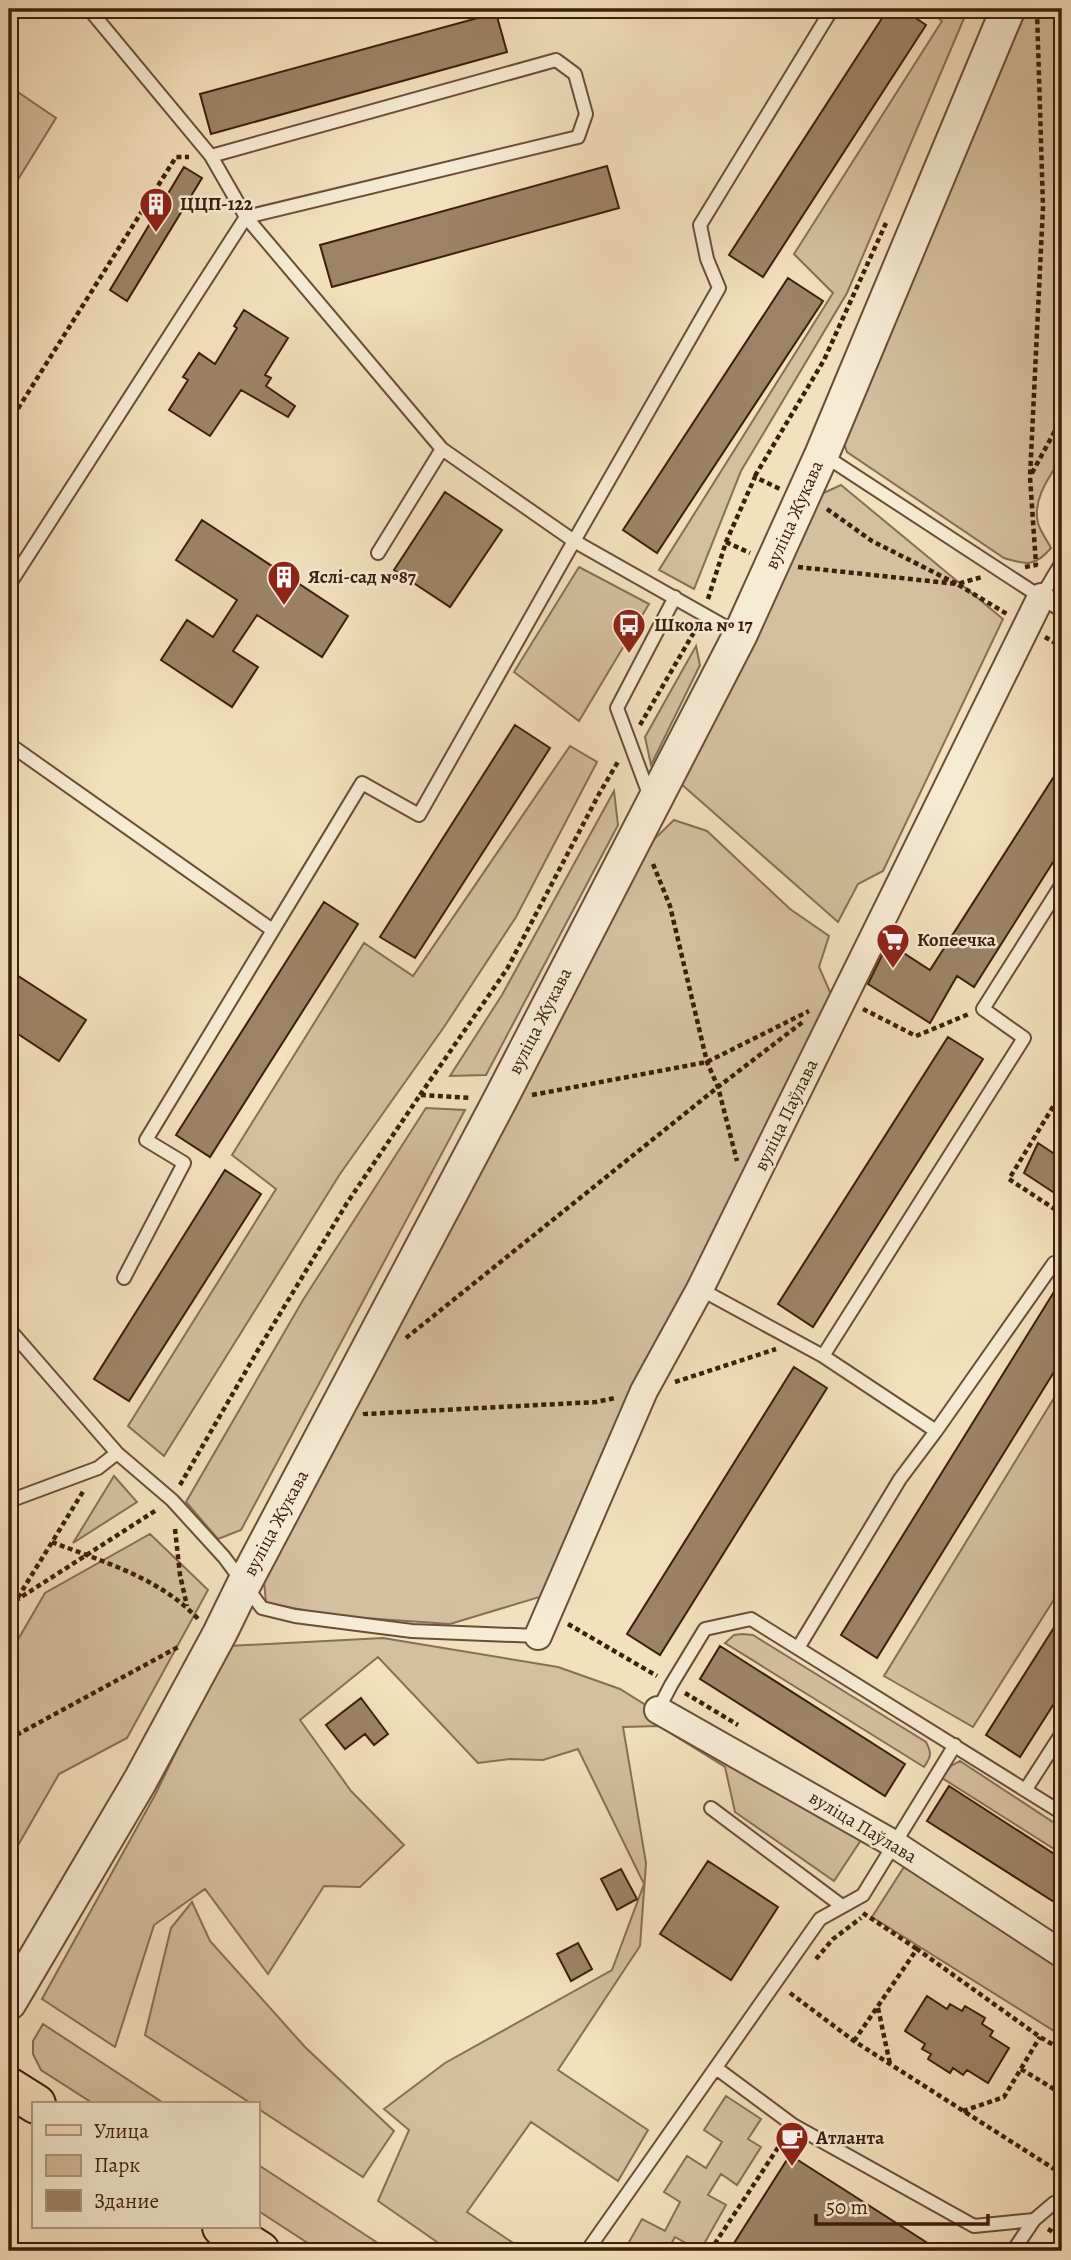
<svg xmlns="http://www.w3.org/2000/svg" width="1071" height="2260" viewBox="0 0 1071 2260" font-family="Alegreya,serif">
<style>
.green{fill:#d4bf9f;stroke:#896e56;stroke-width:2}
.building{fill:#9c8368;stroke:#3e1e0c;stroke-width:2}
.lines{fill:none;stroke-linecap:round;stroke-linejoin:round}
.service-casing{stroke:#6b4e38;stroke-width:16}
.minor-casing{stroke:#6b4e38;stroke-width:30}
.tertiary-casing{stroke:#6b4e38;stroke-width:37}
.primary-casing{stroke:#3e1e0c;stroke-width:42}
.path{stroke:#3e1e0c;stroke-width:4.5;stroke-dasharray:5 3.5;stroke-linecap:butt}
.service{stroke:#f7ebd4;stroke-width:12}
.minor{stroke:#f7ebd4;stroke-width:26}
.tertiary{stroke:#f7ebd4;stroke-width:33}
.primary{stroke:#f3e0bd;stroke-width:38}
.labels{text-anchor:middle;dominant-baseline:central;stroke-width:5;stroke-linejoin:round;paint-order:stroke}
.poi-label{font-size:19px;font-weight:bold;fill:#3e1e0c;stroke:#f7ebd4;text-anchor:start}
.street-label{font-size:19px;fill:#3e1e0c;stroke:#f7ebd4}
</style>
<rect width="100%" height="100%" fill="#f3e0bd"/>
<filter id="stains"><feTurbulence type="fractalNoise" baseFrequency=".00286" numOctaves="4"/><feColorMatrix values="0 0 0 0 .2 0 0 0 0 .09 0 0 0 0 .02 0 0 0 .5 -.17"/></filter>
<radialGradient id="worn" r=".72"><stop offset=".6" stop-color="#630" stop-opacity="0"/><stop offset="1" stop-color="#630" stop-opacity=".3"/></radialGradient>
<path class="green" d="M926,9h42l-121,284 -106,178 -47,118 -35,-19 174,-277 -39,-39 148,-233z
M1032,9h30v448c-12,19 -30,42 -24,66 2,8 9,17 13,25 -16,19 -25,17 -47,10l-157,-106 -10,-29 95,-188 90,-215z
M9,86l47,32 -47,76z
M841,485l162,134 -120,252 -25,13 -20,38 -158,-139 139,-288z
M579,567l70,37 -70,117 -65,-49z
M696,646l4,19 -49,100 -6,-28z
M570,746l27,16 -81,155 -72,110 -104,147 -176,282 -36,-30 148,-237 -44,-34 132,-212 49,33z
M614,791l4,34 -132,250 -36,1 52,-81z
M674,820l33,11 83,78 39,27 -10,31 14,32 -277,593 -106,32 -115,-8 -69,-13 -2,-22 381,-733z
M426,1108l39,2 -224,420 -23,9 -32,-37 117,-202z
M1062,1385v202l-89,140 -89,-51z
M114,1476l23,26 -64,41z
M150,1534l58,56 -81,148 -68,36 -50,87v-206l36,-62z
M742,1634l11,1 173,107c6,11 5,15 -2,25l-199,-124 9,-8z
M383,1638l175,29 62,22 241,151 -27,41 -99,-69 -10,-45 -66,-41 -36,1 23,136 -6,83 -82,124 90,60 -30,51 -87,-59 -64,90 58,39h-75l-72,-50 31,-71 -25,-21 61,-46 167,-93 32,-86 -66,-135 -35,11 -33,-1 -32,4 -100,-106 -78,63 51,71 53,54 -44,42 -36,-1 -56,88 -63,-85 -51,36 -39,122 -73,-48 113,-204 73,-149z
M960,1761l102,67v26l-120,-76 9,-12z
M904,1867l158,102v67l-190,-119z
M192,1902l18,39 95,106 89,84 -31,46 -106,-69v-4h-5l-107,-69 26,-107z
M43,2024l122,80h-71l-53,-34 -8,-16v-13z
M726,2096l35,23 -13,20 13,8 -24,38 -16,-11 -13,21 18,10 -26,46 -25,-14 -8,14h-43l18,-32 23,12 15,-29 -16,-10 23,-36 19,12 16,-26 -18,-12z
M257,2164l133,87h-70l-63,-41z"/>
<path class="building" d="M888,9h14l24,16 -163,252 -34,-22z
M496,13l11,39 -296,82 -11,-40z
M607,166l12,42 -287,79 -12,-42z
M184,167l18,11 -75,123 -17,-11z
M788,278l35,23 -166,252 -34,-23z
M244,310l44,28 -23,37 6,3 -5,8 29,20 -7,11 -47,-27 -31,46 -41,-26 19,-30 -5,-3 16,-24 16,11 22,-36 -3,-2z
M445,492l57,38 -52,77 -56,-37z
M202,520l146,96 -26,41 -65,-42 -24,36 25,16 -26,40 -71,-47 26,-40 26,17 24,-37 -61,-40z
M515,725l35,23 -135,210 -35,-21z
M1062,764v84l-88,139 -17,-11 -27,47 -62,-39 20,-41 42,27z
M324,902l34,22 -148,233 -34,-22z
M9,970l77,50 -27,41 -50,-33z
M948,1037l35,22 -170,268 -35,-23z
M1038,1143l24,16v39l-38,-25z
M225,1170l36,24 -132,207 -35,-22z
M1062,1279v80l-185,299 -36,-23z
M794,1367l33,21 -167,267 -33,-21z
M1062,1615v76l-42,66 -34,-22z
M720,1646l185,118 -20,32 -185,-117z
M361,1698l27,36 -14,11 -9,-11 -20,15 -19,-24z
M949,1786l113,73v48l-135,-86z
M708,1861l70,46 -47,73 -71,-46z
M621,1869l16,30 -20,11 -16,-31z
M578,1943l14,26 -21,12 -14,-27z
M927,1996l20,13 3,-5 12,7 3,-5 20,12 -3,6 11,7 -3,5 19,12 -21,35 -21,-13 -4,5 -10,-7 -3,5 -22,-14 3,-5 -9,-5 3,-5 -20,-13z
M790,2155l150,96h-211z"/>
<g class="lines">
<defs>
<path id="service" d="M89,9l122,147 35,61 196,232 132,92 -155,274 -57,-32 -216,357 38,23 -60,115
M822,454l240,157
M378,553l64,-104
M9,585l237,-368 332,-80 8,-23 -11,-40 -19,-14 -345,96
M1041,597l21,-35
M740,635l-166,-94 145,-253 -12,-29 -7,-34 132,-216
M9,744l262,185
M650,797l-33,-89 58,-111
M700,1289l123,67 113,75 118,-168 8,5
M9,1329l108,124 55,47 52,57 38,51 33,8 117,15 126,5
M823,1356l201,-318 -41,-29 79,-125
M9,1501l89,-33 19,-15
M798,1648l102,-169 36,-48
M658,1710l13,-25 34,-56 46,-10 311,194
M1026,1789l36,-56
M711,1808l131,98
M9,1956l19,13
M716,2068l77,57 181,101 60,-6 -21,31
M1034,2220l20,-17
M587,2251l233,-332 43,-24 92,-150"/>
<path id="minor" d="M538,1636l106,-245 56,-102 341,-692
M658,1710l236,134 168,110"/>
<path id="tertiary" d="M9,2003l131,-222 80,-148 24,-49 256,-484 240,-465 82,-181 186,-445"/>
<path id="primary" d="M9,2087l27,17
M222,2227l38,24"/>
</defs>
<use href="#service" class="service-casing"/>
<use href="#minor" class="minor-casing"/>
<use href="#tertiary" class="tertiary-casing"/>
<use href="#primary" class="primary-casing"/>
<path class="path" d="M9,423l167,-266h13
M1032,473l30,-55
M755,476l69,-116 62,-137
M827,509l45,32 85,43 25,-7
M726,542l24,11
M798,567l159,17 50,30
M1025,567l11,-2 -6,-88 13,-270 -6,-196
M708,599l18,-57 29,-65 25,12
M1045,637l17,10
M640,725l57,-98
M653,864l17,42 37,156 11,25 19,74
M863,1009l53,27 53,-22
M1062,1092l-53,87 53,35
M420,1095l87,-126 92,-175 20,-34
M532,1095l175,-33 102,-51
M406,1338l312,-251 86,-66
M675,1382l101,-33
M365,1412v2l231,-12 19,-4
M180,1485l78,-135 89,-147 73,-108 51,3
M175,1529l5,46 7,31
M52,1542c51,20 109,36 147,78
M15,1601l143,-92
M9,1612l75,-122
M568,1624l89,52
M685,1693l53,32
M9,1739l171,-93
M863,1913l54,36
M816,1959l17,-20 28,-21
M790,1993l64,48 208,133
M878,2008l12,56
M854,2041l63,-92 123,88 22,13
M1021,2069l41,25
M963,2111l41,-14 36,-60
M1048,2229l14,9
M710,2251l75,-114"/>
<use href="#service" class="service"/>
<use href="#minor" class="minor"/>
<use href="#tertiary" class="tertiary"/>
<use href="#primary" class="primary"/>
</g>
<defs>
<symbol id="building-pin" viewBox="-11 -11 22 30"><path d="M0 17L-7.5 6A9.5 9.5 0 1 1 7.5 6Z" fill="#8f2418" stroke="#f7ebd4"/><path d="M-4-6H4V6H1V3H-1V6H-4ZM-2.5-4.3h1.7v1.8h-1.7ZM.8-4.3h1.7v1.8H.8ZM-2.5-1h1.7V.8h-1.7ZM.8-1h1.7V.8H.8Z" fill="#fff"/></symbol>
<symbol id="bus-pin" viewBox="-11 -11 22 30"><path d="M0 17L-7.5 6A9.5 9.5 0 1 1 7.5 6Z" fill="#8f2418" stroke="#f7ebd4"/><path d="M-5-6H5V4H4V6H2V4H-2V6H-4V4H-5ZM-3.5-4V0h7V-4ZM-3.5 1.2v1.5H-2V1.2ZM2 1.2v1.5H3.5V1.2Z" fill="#fff"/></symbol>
<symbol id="supermarket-pin" viewBox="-11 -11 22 30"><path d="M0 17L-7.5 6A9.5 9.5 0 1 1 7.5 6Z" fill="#8f2418" stroke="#f7ebd4"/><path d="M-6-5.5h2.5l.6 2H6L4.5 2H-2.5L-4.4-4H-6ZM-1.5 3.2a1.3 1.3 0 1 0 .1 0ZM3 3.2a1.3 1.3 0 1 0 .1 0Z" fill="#fff"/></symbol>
<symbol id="cafe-pin" viewBox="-11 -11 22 30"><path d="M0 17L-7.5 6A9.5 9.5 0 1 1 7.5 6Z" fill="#8f2418" stroke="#f7ebd4"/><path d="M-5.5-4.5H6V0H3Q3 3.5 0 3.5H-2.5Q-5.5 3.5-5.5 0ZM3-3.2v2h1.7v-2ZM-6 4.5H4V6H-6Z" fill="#fff"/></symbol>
</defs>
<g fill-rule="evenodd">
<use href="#building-pin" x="137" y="185" width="38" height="52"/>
<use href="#building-pin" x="265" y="558" width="38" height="52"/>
<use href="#bus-pin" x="610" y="606" width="38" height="52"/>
<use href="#supermarket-pin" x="874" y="921" width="38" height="52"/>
<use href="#cafe-pin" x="773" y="2119" width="38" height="52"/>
</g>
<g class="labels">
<g class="poi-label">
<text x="180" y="204">ЦЦП-122</text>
<text x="308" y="577">Яслі-сад №87</text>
<text x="654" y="625">Школа № 17</text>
<text x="917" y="940">Копеечка</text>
<text x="816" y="2138">Атланта</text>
</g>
<g class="street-label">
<text transform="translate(794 515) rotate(-66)">вуліца Жукава</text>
<text transform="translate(540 1021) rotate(-63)">вуліца Жукава</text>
<text transform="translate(786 1115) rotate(-64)">вуліца Паўлава</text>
<text transform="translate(276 1523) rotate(-62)">вуліца Жукава</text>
<text transform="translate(863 1827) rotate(31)">вуліца Паўлава</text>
</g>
</g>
<rect width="1071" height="2260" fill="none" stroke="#f3e0bd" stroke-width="35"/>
<rect x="10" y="10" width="1050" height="2239" fill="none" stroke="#3e1e0c" stroke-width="3.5"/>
<rect x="18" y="18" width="1036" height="2225" fill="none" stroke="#3e1e0c" stroke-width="2"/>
<rect x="32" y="2102" width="228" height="126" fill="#f7ebd4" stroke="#ad9984" stroke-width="2"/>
<rect x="46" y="2125" width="35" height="10" fill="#f3e0bd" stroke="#ad9984" stroke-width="2"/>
<text x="94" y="2138" font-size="21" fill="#3e1e0c">Улица</text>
<rect x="46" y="2155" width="35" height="21" fill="#d4bf9f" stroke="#ad9984" stroke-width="2"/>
<text x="94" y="2172" font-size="21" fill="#3e1e0c">Парк</text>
<rect x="46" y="2190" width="35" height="21" fill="#9c8368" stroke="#ad9984" stroke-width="2"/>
<text x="94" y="2208" font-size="21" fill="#3e1e0c">Здание</text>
<path d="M816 2214v10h172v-10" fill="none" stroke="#3e1e0c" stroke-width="3.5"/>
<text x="826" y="2214" font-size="21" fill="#3e1e0c" stroke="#f7ebd4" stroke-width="5" paint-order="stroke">50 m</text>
<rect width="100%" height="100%" filter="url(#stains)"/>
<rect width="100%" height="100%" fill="url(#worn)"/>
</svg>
